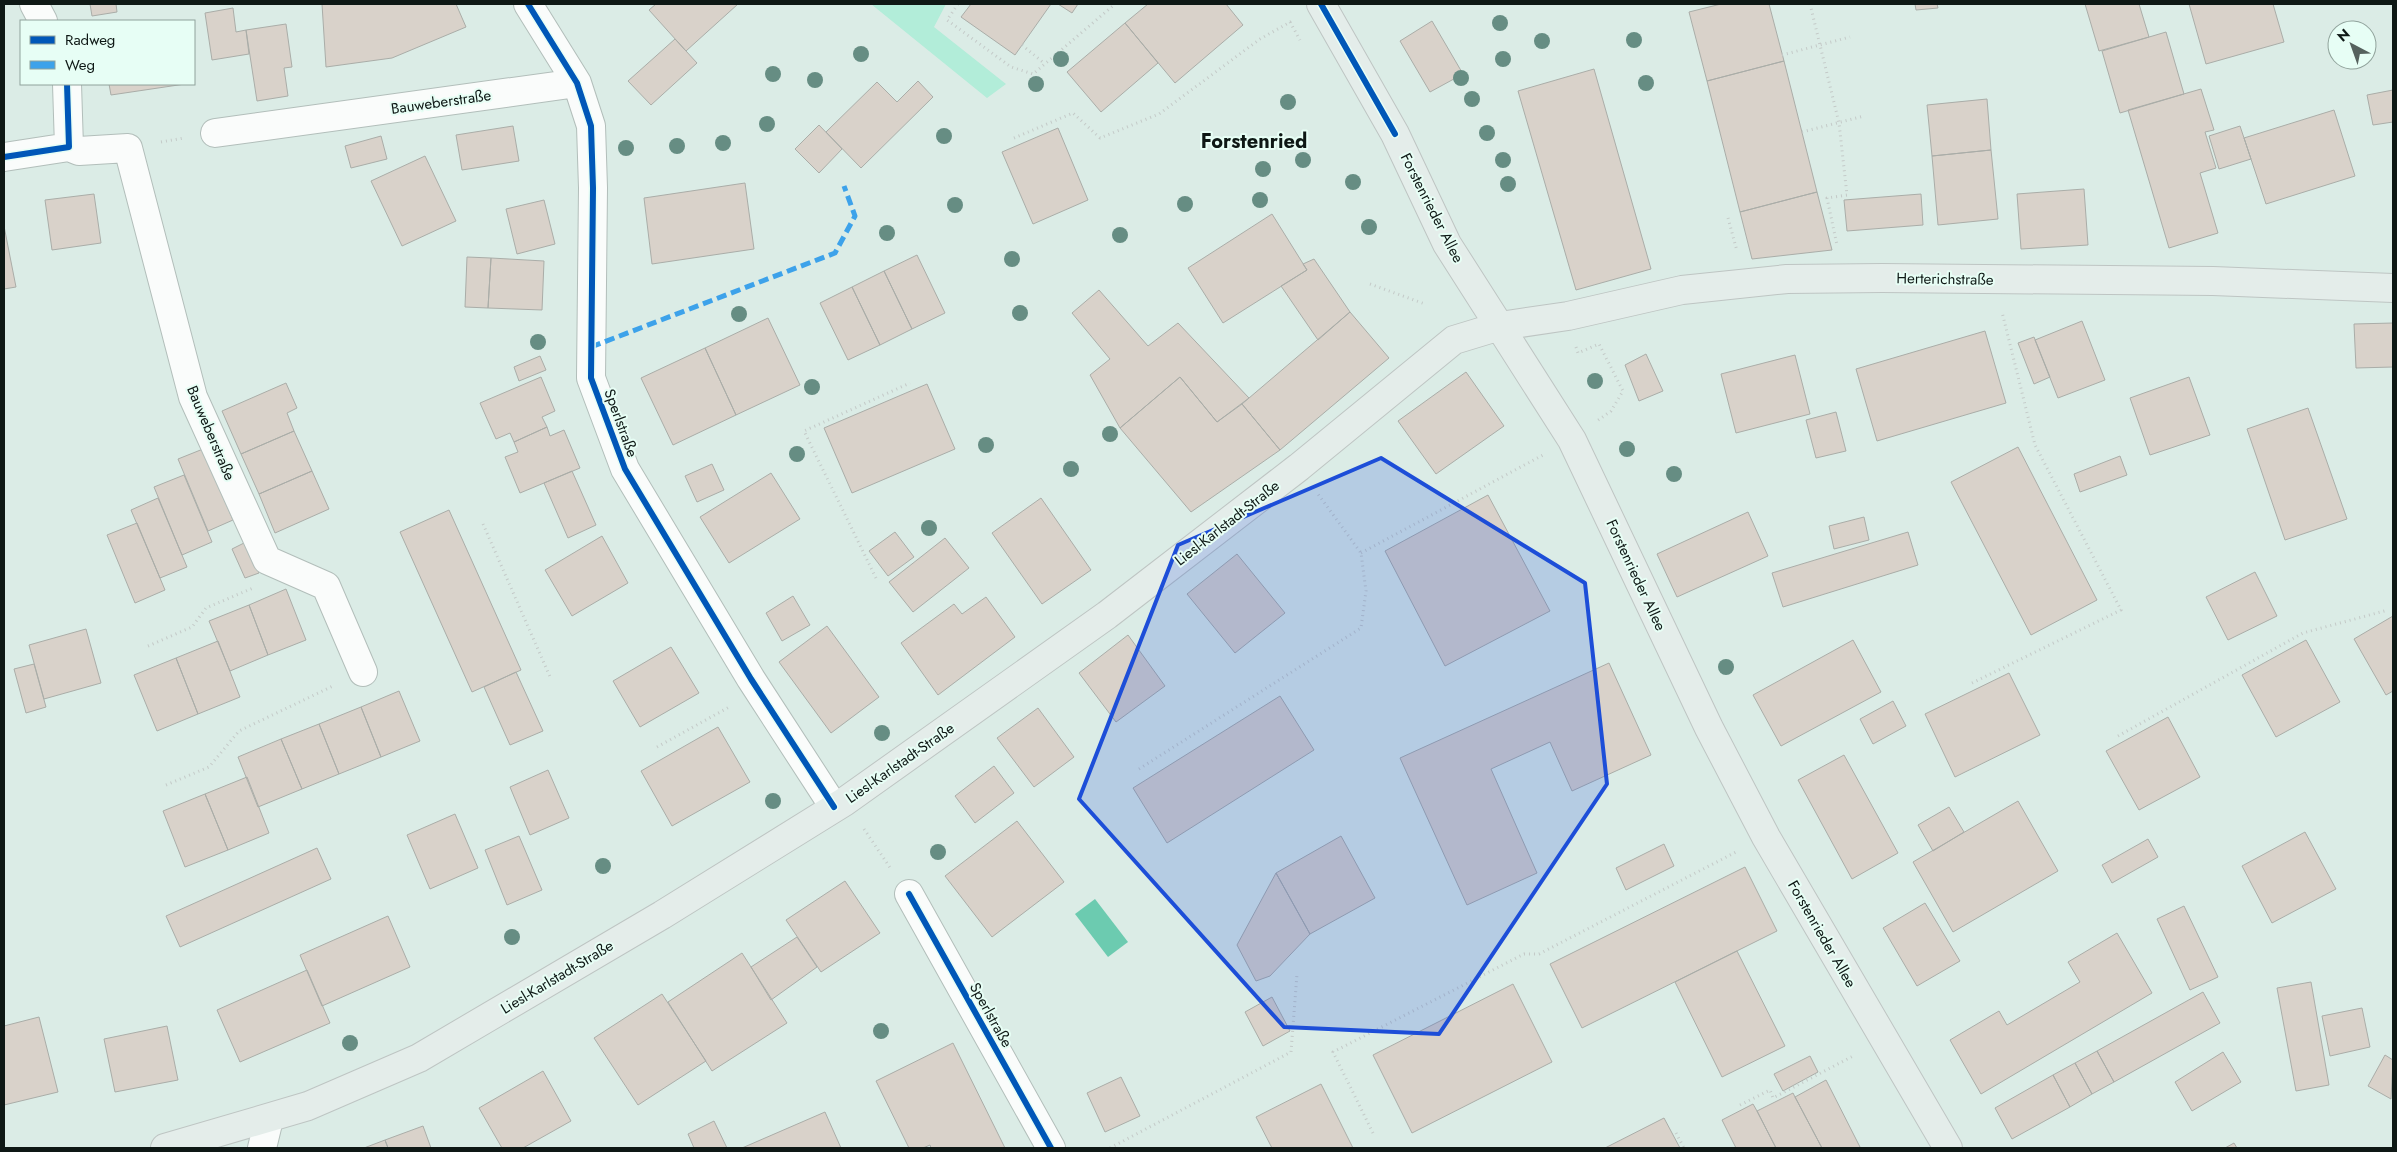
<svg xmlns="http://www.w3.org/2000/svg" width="2397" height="1152" viewBox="0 0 2397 1152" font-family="Jost,sans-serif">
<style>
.green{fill:#b2edd9}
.water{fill:#6ccbb0}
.building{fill:#d9d2ca;stroke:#aaada8}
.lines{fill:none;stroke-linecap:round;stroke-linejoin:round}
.minor-casing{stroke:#b2beba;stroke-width:30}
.major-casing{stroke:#bec5c3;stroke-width:30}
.path{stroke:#c4cac8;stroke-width:3;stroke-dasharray:1 4;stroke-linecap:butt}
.minor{stroke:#fafcfb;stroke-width:28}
.major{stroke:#e4edea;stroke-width:28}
.quiet{stroke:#3da2ea;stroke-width:5;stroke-dasharray:10 5;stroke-linecap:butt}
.cycleway-casing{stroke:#e7fef5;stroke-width:9}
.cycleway{stroke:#0057b8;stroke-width:6}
.tree{fill:#668d83}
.marked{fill:#1d4ed8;fill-opacity:0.2;stroke:#1d4ed8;stroke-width:4;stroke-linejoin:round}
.labels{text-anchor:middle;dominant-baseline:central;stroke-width:4;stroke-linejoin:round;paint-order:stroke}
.street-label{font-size:15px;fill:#0e1815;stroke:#e7fef5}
.district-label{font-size:20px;font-weight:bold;fill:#0e1815;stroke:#e7fef5}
</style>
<rect width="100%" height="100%" fill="#dbece6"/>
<path class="green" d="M871,4h75l-12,23 72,57 -19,14z"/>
<path class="water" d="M1095,899l33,43 -20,15 -33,-43z"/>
<path class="building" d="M90,4h26l1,8 -25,4z
M322,4h134l10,23 -74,31 -66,9z
M656,4h82l-52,47 -37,-41z
M971,4h80l-36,51 -54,-38z
M1058,4h20l-6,9z
M1148,4h78l17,21 -68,58 -50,-60z
M1721,4h48l15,57 -77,20 -18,-69z
M1915,4h22l1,4 -22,2z
M2085,4h54l10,33 -50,14z
M2189,4h84l11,38 -78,22z
M233,8l3,24 10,-2 3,24 -37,6 -7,-47z
M1432,21l31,53 -33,18 -30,-51z
M1125,23l33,40 -57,49 -34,-40z
M286,24l6,43 -8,1 4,28 -31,5 -11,-71z
M2166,32l18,62 -64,19 -18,-62z
M675,39l22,24 -46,42 -23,-24z
M1784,61l33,131 -77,20 -33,-131z
M1594,69l57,200 -75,21 -58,-199z
M918,81l15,16 -72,71 -35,-36 51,-50 20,20z
M109,84h76l-74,11z
M2201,89l13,41 -9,2 11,36 -16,5 18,60 -49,15 -41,-138z
M2393,90v32l-20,3 -6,-30z
M1987,99l4,51 -59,6 -5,-51z
M2334,110l21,66 -89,28 -22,-66z
M819,125l23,24 -23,24 -24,-24z
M513,126l6,35 -57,9 -6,-35z
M2240,126l11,33 -32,10 -10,-33z
M1058,128l30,72 -55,24 -31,-72z
M381,136l6,23 -36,9 -6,-22z
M1991,150l7,69 -60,6 -6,-69z
M425,156l31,65 -54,25 -31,-65z
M745,183l9,66 -102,15 -8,-66z
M2084,189l4,56 -67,4 -4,-55z
M1817,192l15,58 -80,9 -12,-47z
M94,194l7,49 -49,7 -7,-50z
M1921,194l2,31 -76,6 -3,-31z
M544,200l11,44 -38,10 -11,-45z
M1272,214l35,56 -84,53 -35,-55z
M4,226l12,61 -12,2z
M917,255l28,58 -33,16 -28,-58z
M467,257l24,1 -3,50 -23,-1z
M491,258l53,3 -2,49 -54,-2z
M1314,259l36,53 -32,28 -37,-54 26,-16 -4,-6z
M884,271l28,58 -32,16 -28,-58z
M852,287l28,58 -32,15 -28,-57z
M1099,290l49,56 30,-23 71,75 -32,24 -37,-45 -60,51 -30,-53 20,-16 -38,-46z
M1350,312l39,46 -109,92 -38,-46z
M768,318l32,67 -64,30 -31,-67z
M2082,321l23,59 -47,18 -23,-58z
M2393,323v44l-37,1 -2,-44z
M1985,331l21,72 -129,38 -21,-72z
M2034,337l16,40 -16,7 -16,-41z
M705,348l31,67 -63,30 -32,-67z
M1646,354l17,37 -24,10 -14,-36z
M1795,355l15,59 -74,19 -15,-59z
M540,356l6,14 -27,11 -5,-14z
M1466,372l38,54 -68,48 -38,-53z
M541,377l14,34 -13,6 5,10 -33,15 -4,-9 -14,6 -16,-36z
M1180,377l37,45 25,-18 38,46 -89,62 -71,-84z
M2189,377l21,58 -60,20 -20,-57z
M286,383l11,25 -10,5 7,18 -53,23 -19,-43z
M927,384l28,65 -103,44 -28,-65z
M2308,408l39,111 -62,21 -38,-111z
M1836,412l10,39 -30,7 -10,-38z
M547,427l3,9 14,-6 16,38 -60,25 -15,-36 13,-5 -4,-10z
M294,431l18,40 -53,23 -18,-40z
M2018,447l79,153 -66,35 -80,-153z
M203,449l30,71 -25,11 -30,-72z
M2120,456l7,19 -47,17 -6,-18z
M712,464l12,26 -27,12 -12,-26z
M312,471l17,38 -54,24 -16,-39z
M572,471l24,54 -28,13 -24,-55z
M771,473l29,46 -71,44 -29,-46z
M184,475l28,67 -30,13 -28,-68z
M1488,495l62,116 -105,55 -60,-115z
M158,498l29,69 -27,11 -29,-68z
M1041,498l50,72 -49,34 -50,-71z
M449,510l72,160 -49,22 -72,-160z
M1748,512l20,44 -91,41 -20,-43z
M1864,517l5,23 -35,9 -5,-23z
M137,523l28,67 -30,13 -28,-68z
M895,532l19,25 -26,19 -19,-25z
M1908,532l10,33 -135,42 -11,-34z
M602,536l26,47 -56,33 -27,-46z
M945,538l24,30 -56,44 -24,-30z
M246,542l13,31 -14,5 -13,-29z
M1237,554l48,59 -50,40 -48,-59z
M2255,572l22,44 -49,24 -22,-43z
M286,589l20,51 -38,15 -19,-50z
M793,596l17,29 -28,16 -16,-28z
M986,597l29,40 -77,58 -37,-52 53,-39 8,10z
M249,605l19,50 -38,16 -21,-50z
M2393,616v75l-7,4 -32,-56z
M827,626l52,71 -48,36 -52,-71z
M86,629l15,54 -57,16 -15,-54z
M1128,635l37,51 -49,36 -37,-49z
M1853,640l28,52 -100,54 -28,-51z
M2306,640l34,62 -64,35 -34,-62z
M218,641l22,56 -42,17 -22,-56z
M671,647l28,46 -59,34 -27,-46z
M176,658l22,56 -41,17 -23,-56z
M1609,663l42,92 -79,36 -22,-49 -59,27 46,104 -70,32 -67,-147z
M34,664l12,43 -20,6 -12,-44z
M516,672l27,59 -33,14 -26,-58z
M2009,673l31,62 -85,42 -30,-63z
M399,691l21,50 -39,16 -20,-50z
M1280,696l34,54 -147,93 -34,-55z
M1893,701l13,25 -33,18 -13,-25z
M361,707l20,50 -42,17 -20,-50z
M1038,708l36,49 -40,30 -37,-49z
M2168,717l32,60 -61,33 -33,-59z
M319,724l20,50 -37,15 -21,-50z
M718,727l32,55 -78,44 -31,-55z
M281,739l21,50 -44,18 -20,-50z
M1844,755l54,98 -46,26 -54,-99z
M994,766l20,27 -39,30 -20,-27z
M548,770l21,48 -39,17 -20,-48z
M247,777l22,56 -41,17 -23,-56z
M205,794l23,56 -43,17 -22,-56z
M2018,801l40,70 -105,61 -40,-70z
M1949,807l15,25 -31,19 -15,-26z
M455,814l23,54 -48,21 -23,-54z
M1017,821l47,61 -72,55 -47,-61z
M2305,832l31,57 -64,34 -30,-57z
M519,836l23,54 -35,15 -22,-55z
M1341,836l34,62 -65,36 -34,-61z
M2148,839l10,18 -46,26 -10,-18z
M1664,844l10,22 -48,24 -10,-22z
M317,848l14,31 -151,68 -14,-31z
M1745,867l32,64 -195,97 -32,-64z
M1276,873l34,61 -40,42 -14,5 -19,-36z
M845,881l35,52 -59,39 -35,-52z
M1925,903l35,58 -43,25 -34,-58z
M2184,906l34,71 -28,13 -33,-71z
M388,916l22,51 -88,39 -22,-51z
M2117,933l35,60 -171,101 -31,-54 49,-29 8,14 73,-43 -12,-20z
M797,937l20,30 -46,33 -20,-33z
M1737,951l48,95 -63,31 -47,-95z
M742,953l45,70 -75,48 -44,-69z
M307,970l23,53 -90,39 -23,-52z
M2311,982l18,103 -33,6 -19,-103z
M1513,984l39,78 -140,71 -39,-78z
M2203,992l17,31 -106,59 -17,-31z
M662,994l44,67 -68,44 -44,-67z
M1272,997l18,34 -27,15 -18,-34z
M2362,1008l8,39 -40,9 -8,-40z
M39,1017l19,75 -54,13v-79z
M167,1026l11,54 -63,12 -11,-53z
M953,1043l52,105h-74l-1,-3 -7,3h-14l-33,-67z
M2097,1051l17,31 -22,12 -17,-31z
M2223,1052l18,30 -49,29 -17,-29z
M2385,1055l8,5 -2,39 -23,-13z
M1810,1056l8,16 -35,19 -9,-17z
M2075,1063l17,31 -22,13 -17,-32z
M543,1071l28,50 -48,27h-21l-23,-40z
M2053,1075l17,32 -58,32 -17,-31z
M1121,1077l19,39 -35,16 -18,-39z
M1826,1080l34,67 -2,1h-36l-27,-51z
M1321,1084l32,64h-81l-16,-31z
M1793,1093l2,4 27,51h-46l-19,-37z
M1753,1104l4,7 19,37h-40l-14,-28z
M825,1112l16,36h-99z
M1664,1118l16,30h-75z
M714,1121l13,27h-33l-6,-14z
M423,1126l8,22h-43l-3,-8z
M385,1140l3,8h-24z
M2234,1143l3,5h-12z"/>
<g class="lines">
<defs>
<path id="minor" d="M34,4l9,17
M528,4l49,79 14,43 2,62 -2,190 34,91 126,210 83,128
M67,84l2,63
M215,133l362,-50
M4,157l65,-10 10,4 49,-3 65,249 74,163 59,26 37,86
M909,894l142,254
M262,1148l7,-29"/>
<path id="major" d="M1321,4l74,130 52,110 125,196 137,288 57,109 182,311
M165,1148l143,-42 111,-48 243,-143 182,-113 263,-187 192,-148 155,-127 46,-14 68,-10 114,-26 105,-11 95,-1 331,3 180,7"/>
</defs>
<use href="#minor" class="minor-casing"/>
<use href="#major" class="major-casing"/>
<path class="path" d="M958,4l-11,16 64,47 22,7 82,-70
M1810,4l29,119 8,72 -20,3 10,47
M1290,22l10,18
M1022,45l23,19
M1782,55l68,-18
M1802,132l62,-16
M1014,138l59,-25 27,25 59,-24 101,-75 32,-18
M161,142l23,-4
M1728,218l9,33
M1370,284l55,20
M1576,347l2,6 21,-9 24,47 -12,20 -14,10
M483,524l68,155
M1361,553l182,-98
M876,578l-72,-147 106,-48
M148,646l44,-19 14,-19 47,-20
M1972,683l149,-73 -86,-165 -33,-133
M2118,736l185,-103 85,-23
M657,747l74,-41
M1139,769l222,-141 5,-37 -5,-38 -43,-59
M166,785l43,-18 30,-36 96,-46
M864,829l27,40
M1740,1105l30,-15 3,8 82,-43
M1373,1133l-40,-81 191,-98h15l197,-102
M1676,1133l8,15
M1110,1148l181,-96 6,-78"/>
<use href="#minor" class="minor"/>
<use href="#major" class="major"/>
<path class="quiet" d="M591,347l244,-94 20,-37 -11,-30"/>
<defs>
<path id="cycleway" d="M528,4l49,79 14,43 2,62 -2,190 34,91 126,210 83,128
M1321,4l74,130
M4,157l65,-10 -2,-63
M909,894l142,254"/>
</defs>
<use href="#cycleway" class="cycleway-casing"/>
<use href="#cycleway" class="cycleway"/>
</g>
<g class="tree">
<circle cx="1500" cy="23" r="8"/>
<circle cx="1634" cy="40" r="8"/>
<circle cx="1542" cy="41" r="8"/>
<circle cx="861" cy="54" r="8"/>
<circle cx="1061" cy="59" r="8"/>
<circle cx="1503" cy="59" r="8"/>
<circle cx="773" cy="74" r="8"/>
<circle cx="1461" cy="78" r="8"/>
<circle cx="815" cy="80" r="8"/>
<circle cx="1646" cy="83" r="8"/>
<circle cx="1036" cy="84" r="8"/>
<circle cx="1472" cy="99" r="8"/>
<circle cx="1288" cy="102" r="8"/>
<circle cx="767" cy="124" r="8"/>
<circle cx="1487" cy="133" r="8"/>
<circle cx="944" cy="136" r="8"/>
<circle cx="723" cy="143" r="8"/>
<circle cx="677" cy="146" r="8"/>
<circle cx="626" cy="148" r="8"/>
<circle cx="1303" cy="160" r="8"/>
<circle cx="1503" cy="160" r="8"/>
<circle cx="1263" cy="169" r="8"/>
<circle cx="1353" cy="182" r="8"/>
<circle cx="1508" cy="184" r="8"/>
<circle cx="1260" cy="200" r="8"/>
<circle cx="1185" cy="204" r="8"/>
<circle cx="955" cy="205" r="8"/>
<circle cx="1369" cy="227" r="8"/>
<circle cx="887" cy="233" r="8"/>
<circle cx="1120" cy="235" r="8"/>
<circle cx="1012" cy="259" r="8"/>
<circle cx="1020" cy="313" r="8"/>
<circle cx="739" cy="314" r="8"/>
<circle cx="538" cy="342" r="8"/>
<circle cx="1595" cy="381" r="8"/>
<circle cx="812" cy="387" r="8"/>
<circle cx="1110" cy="434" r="8"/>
<circle cx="986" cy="445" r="8"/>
<circle cx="1627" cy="449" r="8"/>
<circle cx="797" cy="454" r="8"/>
<circle cx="1071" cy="469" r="8"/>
<circle cx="1674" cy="474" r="8"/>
<circle cx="929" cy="528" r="8"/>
<circle cx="1726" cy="667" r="8"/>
<circle cx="882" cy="733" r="8"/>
<circle cx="773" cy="801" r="8"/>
<circle cx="938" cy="852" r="8"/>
<circle cx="603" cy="866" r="8"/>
<circle cx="512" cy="937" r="8"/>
<circle cx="881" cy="1031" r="8"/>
<circle cx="350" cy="1043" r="8"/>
</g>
<path class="marked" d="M1381,458l204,125 22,201 -168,250 -155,-7 -205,-228 99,-254z"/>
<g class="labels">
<g class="street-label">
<text transform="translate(441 102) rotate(-8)">Bauweberstraße</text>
<text transform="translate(1432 208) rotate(63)">Forstenrieder Allee</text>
<text transform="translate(1945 279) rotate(1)">Herterichstraße</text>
<text transform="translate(621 423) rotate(70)">Sperlstraße</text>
<text transform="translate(211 433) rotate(67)">Bauweberstraße</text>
<text transform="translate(1227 523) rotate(-38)">Liesl-Karlstadt-Straße</text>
<text transform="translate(1636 575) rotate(65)">Forstenrieder Allee</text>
<text transform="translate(900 763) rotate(-35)">Liesl-Karlstadt-Straße</text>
<text transform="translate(1822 934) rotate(60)">Forstenrieder Allee</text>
<text transform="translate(557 977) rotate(-31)">Liesl-Karlstadt-Straße</text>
<text transform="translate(991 1015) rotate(61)">Sperlstraße</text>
</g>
<g class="district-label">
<text x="1254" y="141">Forstenried</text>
</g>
</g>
<rect width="2397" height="1152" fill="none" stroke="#0e1815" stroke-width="10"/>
<rect x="20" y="20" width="175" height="65" fill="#e7fef5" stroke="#90a29b"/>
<rect x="30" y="36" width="25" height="8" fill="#0057b8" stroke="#90a29b"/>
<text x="65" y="45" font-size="15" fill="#0e1815">Radweg</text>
<rect x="30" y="61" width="25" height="8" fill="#3da2ea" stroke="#90a29b"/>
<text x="65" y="70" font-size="15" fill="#0e1815">Weg</text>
<g transform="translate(2352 45) rotate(319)"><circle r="24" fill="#e7fef5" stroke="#90a29b"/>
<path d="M0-4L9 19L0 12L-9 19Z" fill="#56625e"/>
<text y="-8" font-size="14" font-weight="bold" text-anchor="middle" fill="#0e1815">N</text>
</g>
</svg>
